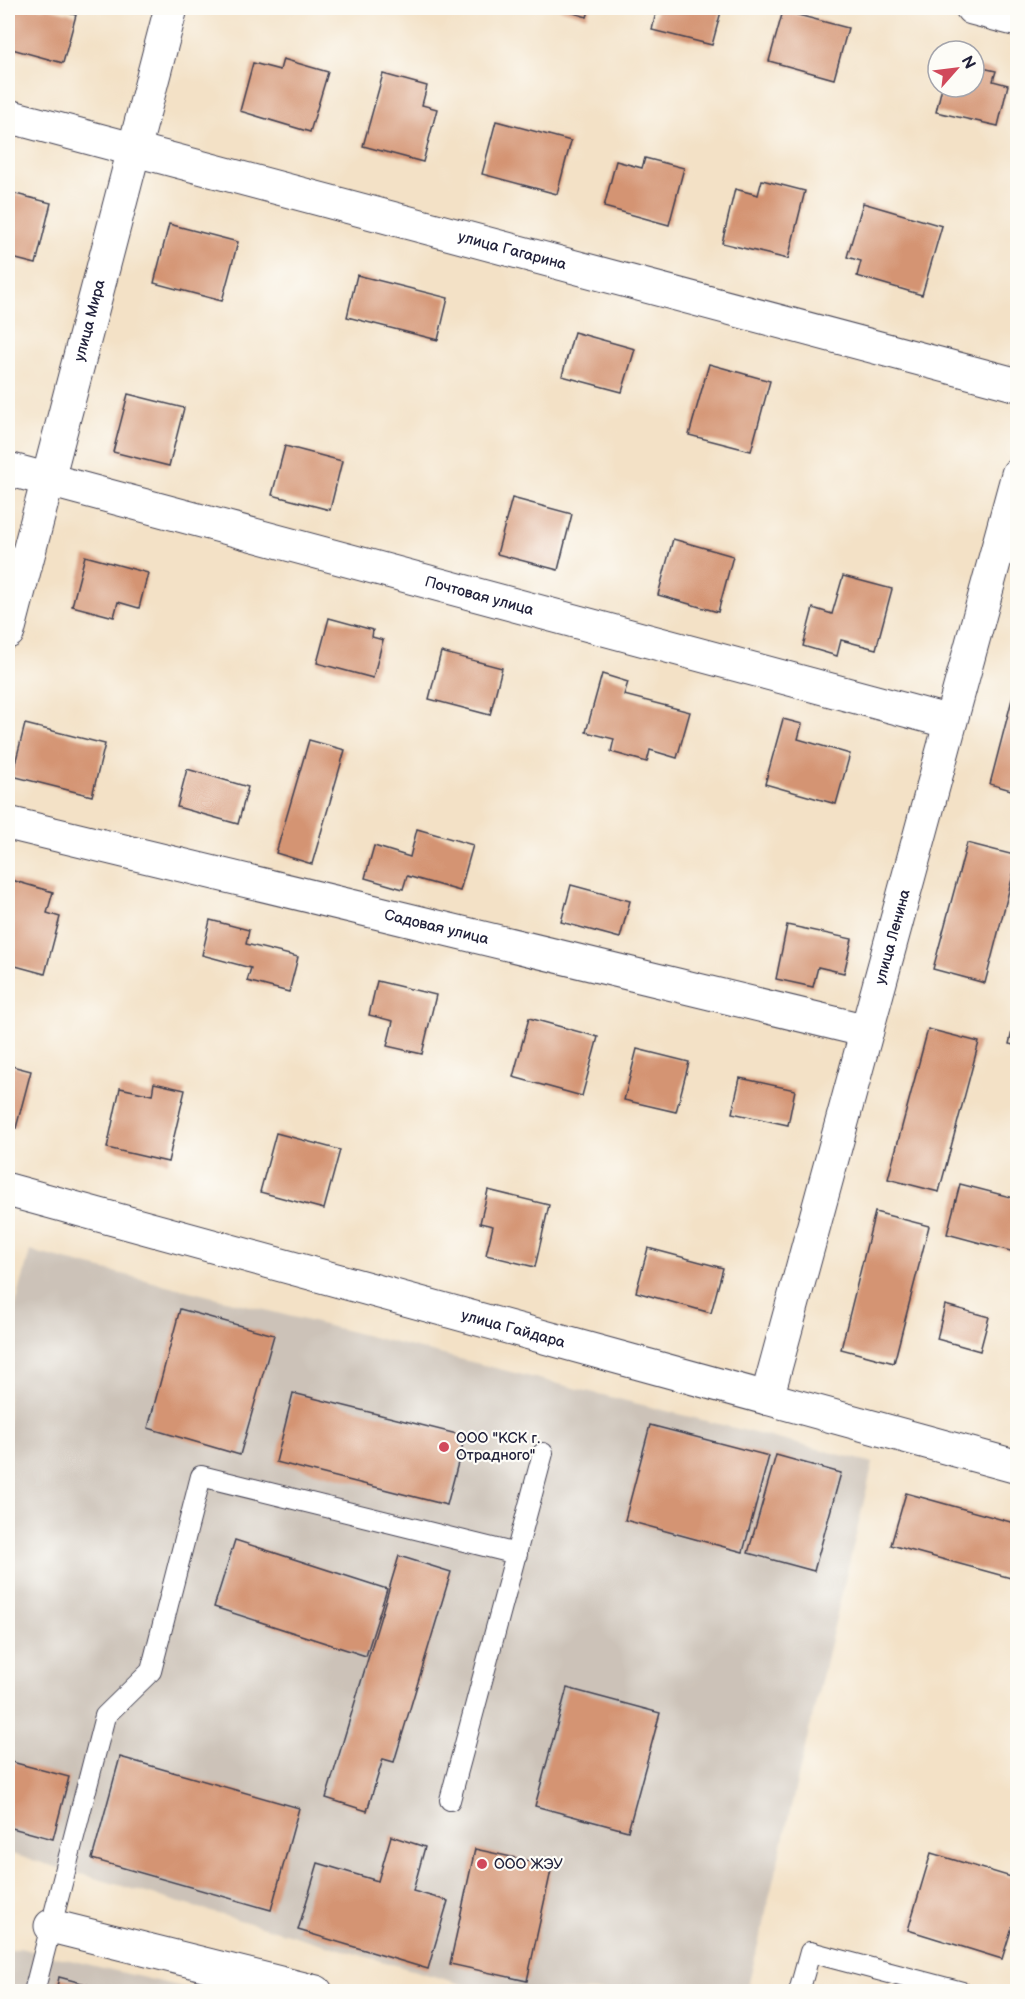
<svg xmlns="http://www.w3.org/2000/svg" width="1025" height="1999" viewBox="0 0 1025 1999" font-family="'Balsamiq Sans',sans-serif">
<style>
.industrial{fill:#ccc2b8}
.building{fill:#d49473}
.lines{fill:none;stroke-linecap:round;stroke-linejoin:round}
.lane-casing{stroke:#413f50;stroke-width:22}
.street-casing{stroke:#413f50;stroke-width:35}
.lane{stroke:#fff;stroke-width:20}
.street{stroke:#fff;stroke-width:33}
.poi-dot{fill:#d1495b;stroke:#fdfcf7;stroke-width:2}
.labels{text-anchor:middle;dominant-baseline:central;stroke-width:4.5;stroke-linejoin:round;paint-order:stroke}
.street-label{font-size:15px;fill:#22223b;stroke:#fdfcf7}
.poi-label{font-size:15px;fill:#22223b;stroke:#fdfcf7;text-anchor:start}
</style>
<rect width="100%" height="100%" fill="#fdfcf7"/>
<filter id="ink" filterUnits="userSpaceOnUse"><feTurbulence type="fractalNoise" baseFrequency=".0167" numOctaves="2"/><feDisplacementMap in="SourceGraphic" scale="12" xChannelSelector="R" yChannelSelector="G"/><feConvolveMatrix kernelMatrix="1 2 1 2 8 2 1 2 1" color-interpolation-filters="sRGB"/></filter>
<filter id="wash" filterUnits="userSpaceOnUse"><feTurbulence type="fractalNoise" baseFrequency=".008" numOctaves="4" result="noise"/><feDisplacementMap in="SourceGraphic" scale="24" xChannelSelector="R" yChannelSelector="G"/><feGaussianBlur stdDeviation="1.35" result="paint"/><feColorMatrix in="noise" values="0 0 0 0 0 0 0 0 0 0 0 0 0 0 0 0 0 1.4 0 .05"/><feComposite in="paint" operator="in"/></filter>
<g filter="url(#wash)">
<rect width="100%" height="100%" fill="#f3e1c6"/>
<path class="industrial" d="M30,1251l843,212 -126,528h-262l-477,-138v-518z
M20,1948l179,43h-191v-39z"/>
<g id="blocks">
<path class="building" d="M8,8h41l27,7 -13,48 -55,-15z
M557,8h33l-3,9z
M657,8h65l-10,37 -60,-15z
M783,11l65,17 -14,51 -65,-18z
M283,59l45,13 -18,60 -70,-21 13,-48 27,7z
M974,66l22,5 -3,10 15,4 -10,41 -62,-14 6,-25h32z
M383,74l44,12 -5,19 15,4 -14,53 -60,-16z
M496,121l75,20 -14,53 -75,-20z
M645,158l39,10 -15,57 -65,-18 12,-46 26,7z
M762,180l43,11 -17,68 -66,-16 13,-54 23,6z
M8,192l43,11 -15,61 -28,-7z
M863,203l79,23 -20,69 -65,-19 4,-15 -14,-4z
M169,224l69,18 -16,59 -68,-18z
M357,275l91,23 -10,42 -91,-23z
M574,332l61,17 -13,43 -60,-16z
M709,364l61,17 -19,70 -62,-16z
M128,394l56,14 -15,58 -56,-14z
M285,446l57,15 -12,49 -58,-15z
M512,498l60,16 -14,56 -61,-16z
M673,539l60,17 -15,56 -60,-17z
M85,556l63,17 -9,35 -21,-6 -4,15 -42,-11z
M843,576l49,13 -16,60 -35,-9 -4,16 -34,-10 10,-38 19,6z
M329,618l44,12 -1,7 11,3 -10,38 -56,-15z
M441,652l61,16 -12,47 -61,-16z
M602,674l26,8 -4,13 66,17 -13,46 -27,-8 -3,12 -36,-10 3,-13 -28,-7z
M1017,680l1,1v111l-28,-8z
M783,719l19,5 -4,15 52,15 -14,50 -71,-20z
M25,724l80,20 -13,52 -80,-20z
M309,740l36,10 -33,114 -36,-11z
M187,769l61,18 -10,37 -61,-17z
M417,829l56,16 -13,46 -53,-15 -4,13 -38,-11 9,-32 36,11z
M967,843l51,13 -33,127 -52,-14z
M8,879l45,13 -6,21 13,4 -15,57 -37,-10z
M571,885l59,16 -10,37 -59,-16z
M210,920l39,10 -3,14 52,13 -9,35 -42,-11 4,-13 -49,-13z
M787,925l65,14 -8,34 -26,-6 -5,20 -37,-8z
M377,981l59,14 -14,59 -35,-8 6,-25 -24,-6z
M1017,1011h1v35l-9,-2z
M529,1018l69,19 -16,59 -69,-19z
M928,1029l51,13 -40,150 -51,-13z
M637,1049l52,13 -13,50 -52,-12z
M8,1065l23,6 -15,57 -8,-2z
M740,1078l55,12 -7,35 -56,-12z
M154,1083l31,7 -17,72 -61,-14 13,-60 32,7z
M276,1133l64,17 -16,59 -64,-17z
M960,1184l58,15v54l-71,-19z
M488,1190l61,15 -14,62 -49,-12 7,-29 -13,-3z
M875,1212l54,14 -35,137 -53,-14z
M648,1248l75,20 -12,45 -75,-21z
M945,1305l44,12 -9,34 -43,-12z
M180,1309l94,26 -34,120 -92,-27z
M293,1393l172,43 -18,69 -171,-43z
M650,1425l119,31 -26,96 -118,-32z
M776,1455l65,18 -27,98 -66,-18z
M906,1493l112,31v56l-127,-35z
M235,1540l152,49 -21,67 -152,-49z
M399,1556l52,16 -57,190 -11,-3 -16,52 -41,-13z
M567,1688l93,25 -32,118 -93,-25z
M120,1757l179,51 -28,102 -179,-51z
M8,1761l61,16 -16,62 -45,-12z
M391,1836l34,11 -12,44 35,10 -20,68 -130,-39 20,-67 60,18z
M475,1849l77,17 -25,115 -77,-17z
M931,1853l87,26v29l-16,51 -94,-29z
M59,1977l53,14v1h-56z"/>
</g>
</g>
<g filter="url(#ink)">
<use href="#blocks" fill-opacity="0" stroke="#413f50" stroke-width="1.5"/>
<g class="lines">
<defs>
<path id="lane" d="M450,1800l93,-347
M34,1992l71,-276 46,-45 50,-195 316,78
M799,1992l11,-40 152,40"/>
<g id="street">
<path d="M972,8l46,12"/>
<path id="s1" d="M8,116l1010,269"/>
<path id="s2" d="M8,469l942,253"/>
<path id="s3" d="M8,632l163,-624"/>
<path id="s4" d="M8,823l859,208"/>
<path id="s5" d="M8,1190l1010,277"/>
<path id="s6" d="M767,1398l251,-924"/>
<path d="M51,1926l265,66"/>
</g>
</defs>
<use href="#lane" class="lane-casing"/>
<use href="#street" class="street-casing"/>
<use href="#lane" class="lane"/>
<use href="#street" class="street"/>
</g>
</g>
<g class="poi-dot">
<circle cx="444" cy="1447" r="6"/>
<circle cx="482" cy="1864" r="6"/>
</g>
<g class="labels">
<g class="street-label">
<text stroke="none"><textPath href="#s1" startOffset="522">улица Гагарина</textPath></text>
<text stroke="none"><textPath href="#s3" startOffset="322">улица Мира</textPath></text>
<text stroke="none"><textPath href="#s2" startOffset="488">Почтовая улица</textPath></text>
<text stroke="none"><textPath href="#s4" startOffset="441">Садовая улица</textPath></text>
<text stroke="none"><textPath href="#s6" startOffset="478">улица Ленина</textPath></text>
<text stroke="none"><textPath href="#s5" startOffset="524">улица Гайдара</textPath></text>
</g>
<g class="poi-label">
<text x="456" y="1438">ООО "КСК г.<tspan x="456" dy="17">Отрадного"</tspan></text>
<text x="494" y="1864">ООО ЖЭУ</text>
</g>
</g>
<rect width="1025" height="1999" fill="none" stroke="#fdfcf7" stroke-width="30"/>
<g transform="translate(956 69) rotate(62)"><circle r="28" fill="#fdfcf7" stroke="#a5a5ac" stroke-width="1.5"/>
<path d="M0-4.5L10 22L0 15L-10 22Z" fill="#d1495b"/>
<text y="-9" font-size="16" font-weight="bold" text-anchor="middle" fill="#22223b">N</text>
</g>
</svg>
